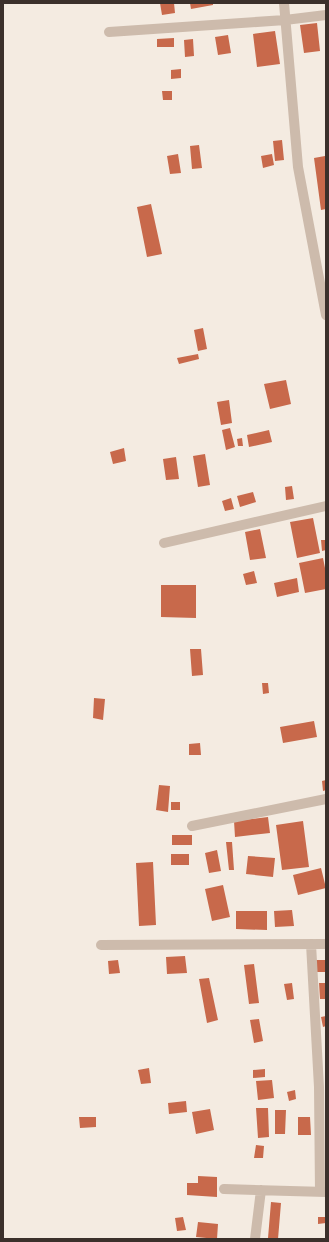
<svg xmlns="http://www.w3.org/2000/svg" width="329" height="1242" viewBox="0 0 329 1242" font-family="Quicksand,sans-serif">
<style>
.building{fill:#c8694b}
.lines{fill:none;stroke-linecap:round;stroke-linejoin:round}
.street{stroke:#cdbbac;stroke-width:10}
</style>
<rect width="100%" height="100%" fill="#f4ebe1"/>
<path class="building" d="M160,3h14l1,10 -13,2z
M190,3h23v2l-22,4z
M317,23l3,28 -16,2 -4,-28z
M275,31l5,33 -23,3 -4,-33z
M228,35l3,18 -13,2 -3,-18z
M174,38v9h-17v-8z
M193,39l1,17 -9,1 -1,-17z
M181,69v9l-10,1v-9z
M162,91h10v9h-9z
M282,140l2,20 -9,1 -2,-20z
M199,145l3,23 -10,1 -2,-23z
M178,154l3,19 -11,1 -3,-18z
M272,154l2,11 -11,3 -2,-12z
M325,156l1,53 -5,1 -7,-52z
M151,204l11,50 -15,3 -10,-50z
M203,328l4,21 -9,2 -4,-21z
M198,354l1,5 -20,5 -2,-6z
M286,380l5,24 -21,5 -6,-25z
M229,400l3,23 -11,2 -4,-23z
M230,428l5,19 -9,3 -4,-20z
M269,430l3,12 -23,5 -2,-12z
M242,438l1,8h-5l-1,-7z
M124,448l2,13 -13,3 -3,-12z
M205,454l5,31 -12,2 -5,-31z
M176,457l3,22 -13,1 -3,-21z
M292,486l2,13 -8,1 -1,-13z
M253,492l3,10 -16,5 -3,-11z
M231,498l3,11 -9,2 -3,-10z
M313,518l7,35 -23,5 -7,-36z
M260,529l6,29 -16,2 -5,-28z
M321,540h5v10l-4,1z
M323,558l3,15v16l-21,4 -6,-30z
M254,571l3,12 -11,2 -3,-11z
M297,578l2,14 -22,5 -3,-14z
M161,585h35v33l-35,-1z
M190,649h11l2,26 -11,1z
M262,683h6l1,10 -6,1z
M94,698l11,1 -2,21 -10,-2z
M314,721l3,16 -34,6 -3,-16z
M200,743l1,12h-12v-11z
M326,780v10l-3,1 -1,-10z
M159,785l11,1 -2,26 -12,-2z
M171,802h9v8h-9z
M268,817l2,16 -35,4 -1,-16z
M303,821l6,46 -27,3 -6,-45z
M172,835h20v10h-20z
M226,842h6l2,28h-5z
M217,850l4,21 -12,2 -4,-20z
M171,854h18v11h-18z
M248,856l27,2 -2,19 -27,-3z
M153,862l3,63 -17,1 -3,-63z
M321,868l5,20 -28,7 -5,-20z
M223,885l7,32 -18,4 -7,-32z
M292,910l2,16 -19,1 -1,-16z
M236,911h31v19l-31,-1z
M185,956l2,17 -20,1 -1,-17z
M118,960l2,13 -11,1 -1,-13z
M316,960h10v12h-10z
M254,964l5,39 -10,1 -5,-39z
M209,978l9,42 -11,3 -8,-44z
M292,983l2,16 -7,1 -3,-16z
M319,983h7v16h-6z
M326,1016v10l-3,1 -2,-10z
M259,1019l4,22 -9,2 -4,-23z
M149,1068l2,15 -10,1 -3,-14z
M265,1069v8l-12,1v-8z
M272,1080l2,18 -16,2 -2,-19z
M295,1090l1,9 -7,2 -2,-9z
M186,1101l1,11 -18,2 -1,-11z
M256,1108h12l1,29 -11,1z
M210,1109l4,21 -18,4 -4,-22z
M275,1110h11l-1,24h-10z
M79,1117h17v10l-16,1z
M298,1117h12l1,18h-13z
M256,1145l8,1 -1,12h-9z
M198,1176l19,1v20l-30,-2v-12h11z
M271,1202l10,1 -3,36 -10,-1z
M183,1217l3,13 -9,1 -2,-13z
M318,1217h8v6l-8,1z
M198,1222l20,2 -1,15 -21,-2z"/>
<g class="lines">
<path class="street" d="M284,3l14,164 28,148
M109,32l176,-12 41,-5
M164,543l162,-37
M192,826l134,-27
M311,944l8,143 1,105
M101,945l225,-1
M224,1189l102,3
M255,1239l6,-49"/>
</g>
<rect width="329" height="1242" fill="none" stroke="#3b302b" stroke-width="8"/>
</svg>
